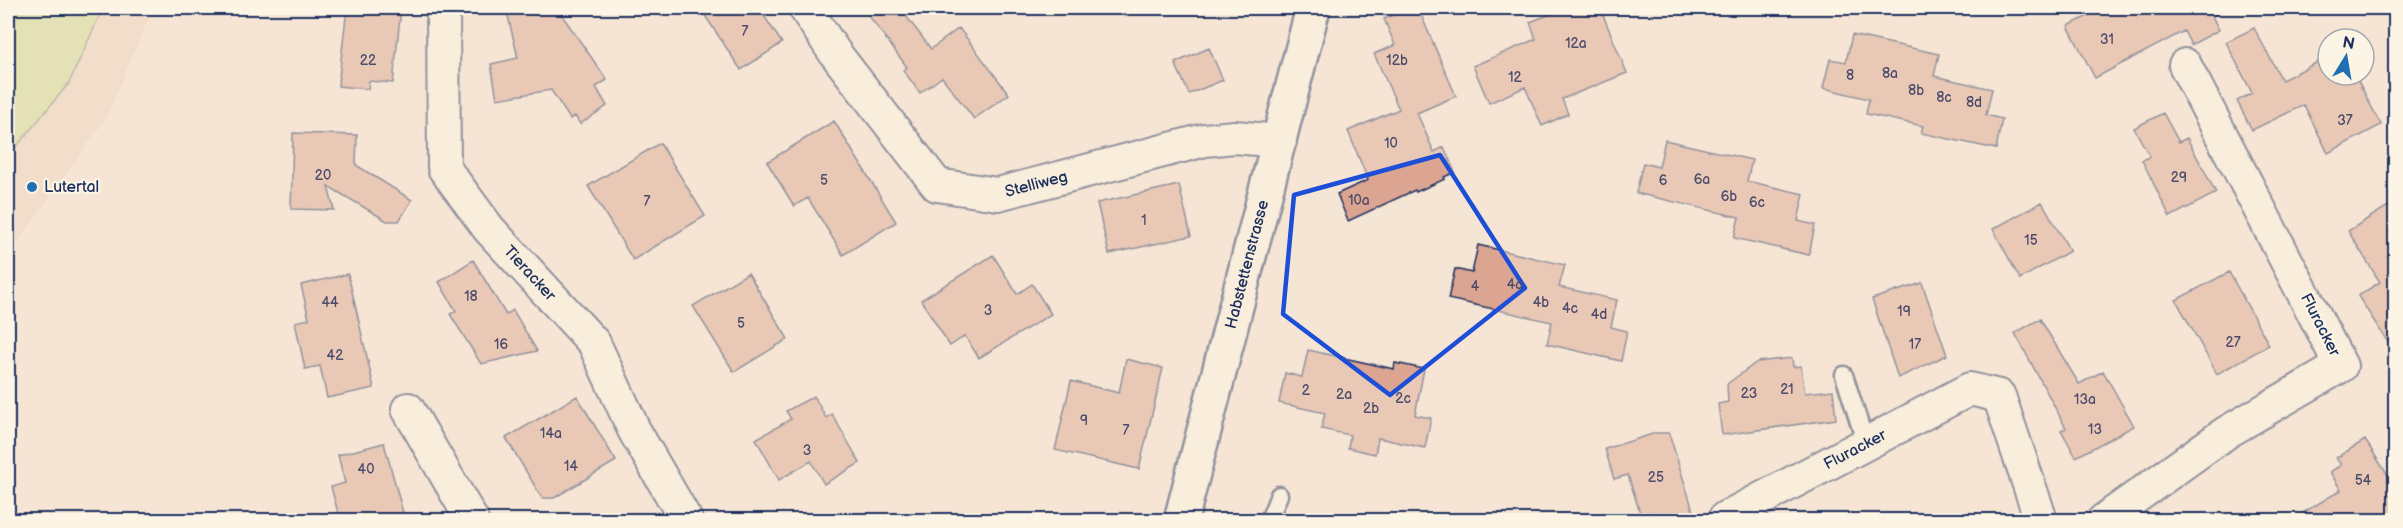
<svg xmlns="http://www.w3.org/2000/svg" width="2403" height="528" viewBox="0 0 2403 528" font-family="'Balsamiq Sans',sans-serif">
<style>
.built{fill:#edd2c0}
.green{fill:#ccdc90;stroke:#748677;stroke-width:1.5}
.building{fill:#dba592;stroke:#1b2f5e;stroke-width:1.5}
.lines{fill:none;stroke-linecap:round;stroke-linejoin:round}
.lane-casing{stroke:#1b2f5e;stroke-width:21}
.street-casing{stroke:#1b2f5e;stroke-width:36}
.secondary-casing{stroke:#1b2f5e;stroke-width:38}
.lane{stroke:#fcf5e5;stroke-width:16}
.street{stroke:#fcf5e5;stroke-width:32}
.secondary{stroke:#fcf5e5;stroke-width:33}
.marked{fill:none;stroke:#1d4ed8;stroke-width:4.5;stroke-linejoin:round}
.poi-dot{fill:#1f6fb2;stroke:#fcf5e5;stroke-width:2}
.labels{text-anchor:middle;dominant-baseline:central;stroke-width:4.5;stroke-linejoin:round;paint-order:stroke}
.number-label{font-size:14px;fill:#4b4c6b}
.street-label{font-size:16px;fill:#1b2f5e;stroke:#fcf5e5}
.poi-label{font-size:16px;fill:#1b2f5e;stroke:#fcf5e5;text-anchor:start}
</style>
<rect width="100%" height="100%" fill="#f5e5d4"/>
<filter id="ink" filterUnits="userSpaceOnUse"><feTurbulence type="fractalNoise" baseFrequency=".0167" numOctaves="2"/><feDisplacementMap in="SourceGraphic" scale="12" xChannelSelector="R" yChannelSelector="G"/><feConvolveMatrix kernelMatrix="1 2 1 2 8 2 1 2 1" color-interpolation-filters="sRGB"/></filter>
<g filter="url(#ink)">
<path class="built" d="M8,8h145l-47,110 -98,138z"/>
<path class="green" d="M8,8h95l-34,75 -61,74z"/>
<path class="building" d="M347,8h54l-8,75 -24,-2 -1,8 -30,-3z
M506,8h51l50,72 -11,7 11,19 -27,18 -5,-8 -5,3 -19,-29 -54,9 -6,-35 27,-6z
M700,8h59l23,35 -41,27z
M863,8h37l31,41 28,-21 50,66 -35,25 -32,-42 -22,16 -17,-23 4,-3z
M1410,8h8l38,88 -39,17 17,39 10,-5 11,25 -11,5 1,2 -29,13 -1,-2 -67,31 -11,-27 31,-14 -20,-49 51,-22 -25,-55 21,-9 -11,-26z
M1567,8h33l27,65 -65,26 6,15 -26,12 -17,-39 -36,16 -16,-37 63,-27 -6,-17z
M2104,8h124l-16,8 7,14 -28,15 -7,-14 -89,47 -27,-52z
M2254,28l28,52 46,-23v18h27l26,50 -53,28 -24,-48 -52,25 -15,-29 15,-8 -26,-51z
M1852,35l87,19 -5,22 58,13 -6,26 16,4 -6,30 -75,-16 2,-7 -57,-12 3,-15 -46,-11 7,-29 16,3z
M1209,48l14,32 -34,14 -14,-31z
M2163,113l16,29 8,-4 29,55 -46,24 -28,-57 8,-3 -16,-29z
M834,121l62,101 -53,33 -35,-57 -14,8 -27,-44z
M293,133l64,2 -1,30 56,35 -13,21h-12l-59,-35 6,24 -43,-1z
M1665,140l87,20 -5,21 57,13 -6,27 17,4 -6,30 -75,-17 5,-21 -103,-24 7,-30 16,4z
M660,143l45,73 -72,44 -45,-74z
M1179,185l12,51 -82,18 -12,-51z
M2396,201v154l-38,-59 22,-14 -32,-51z
M2042,202l28,49 -50,28 -27,-50z
M1478,245l87,20 -6,22 58,13 -6,27 16,4 -6,30 -74,-17 5,-22 -104,-23 7,-30 17,4z
M993,255l24,39 15,-10 19,30 -72,44 -14,-22 -15,10 -29,-46z
M473,260l33,55 7,-5 24,41 -56,13 -31,-50 6,-3 -17,-29z
M2229,272l40,73 -52,29 -41,-74z
M748,273l40,66 -54,33 -41,-66z
M348,274l26,114 -47,10 -7,-32 -15,3 -10,-47 14,-3 -8,-34z
M1922,283l25,72 -49,23 -26,-79z
M2040,319l39,65 24,-13 31,55 -58,31 -15,-27 5,-2 -51,-95z
M1308,350l86,19 1,-6 29,6 -9,46 16,3 -6,30 -47,-10 -3,16 -27,-6 2,-13 -29,-6 4,-16 -46,-10 6,-30 17,4z
M1792,358l1,9 8,-1 4,27 28,-3 3,29 -114,16 -4,-31 10,-2 -1,-18 30,-22z
M1126,359l37,9 -24,101 -84,-19 16,-69 48,12z
M577,396l39,65 -62,37h-12l-36,-60z
M814,396l12,22 6,-4 28,49 -36,21 -13,-23 -32,19 -23,-41 35,-20 -5,-8z
M1656,433h13l27,87h-40l-2,-8 -13,4 -13,-41 -14,4 -9,-30z
M2365,440l31,48v32h-105l50,-30 -11,-18 11,-7 -5,-7z
M384,443l21,77h-65l-9,-33 14,-4 -7,-28z"/>
<g class="lines">
<defs>
<path id="lane" d="M1844,375l22,69
M1269,520l10,-25"/>
<g id="street">
<path id="s1" d="M443,8l1,160 45,61 105,114 40,87 52,90"/>
<path id="s2" d="M805,8l30,45 102,132 61,9 207,-54 29,-3 46,4"/>
<path d="M408,409l64,111"/>
<path id="s3" d="M1725,518l245,-129 29,7 42,124"/>
<path d="M2104,520l123,-88 114,-66 -156,-301"/>
</g>
<g id="secondary">
<path id="s4" d="M1181,520l132,-512"/>
</g>
</defs>
<use href="#lane" class="lane-casing"/>
<use href="#street" class="street-casing"/>
<use href="#secondary" class="secondary-casing"/>
<use href="#lane" class="lane"/>
<use href="#street" class="street"/>
<use href="#secondary" class="secondary"/>
</g>
</g>
<path d="M0 0H2403V528H0ZM1440,155l85,133 -135,107 -107,-81 11,-119z" fill="#f5e5d4" fill-opacity=".55" fill-rule="evenodd"/>
<path class="marked" d="M1440,155l85,133 -135,107 -107,-81 11,-119z"/>
<circle class="poi-dot" cx="32" cy="187" r="6"/>
<g class="labels">
<g class="number-label">
<text x="745" y="31">7</text>
<text x="2107" y="39">31</text>
<text x="1576" y="43">12a</text>
<text x="368" y="60">22</text>
<text x="1397" y="60">12b</text>
<text x="1890" y="73">8a</text>
<text x="1850" y="75">8</text>
<text x="1515" y="77">12</text>
<text x="1916" y="90">8b</text>
<text x="1944" y="97">8c</text>
<text x="1974" y="102">8d</text>
<text x="2345" y="120">37</text>
<text x="1391" y="143">10</text>
<text x="323" y="175">20</text>
<text x="2179" y="177">29</text>
<text x="1702" y="179">6a</text>
<text x="824" y="180">5</text>
<text x="1663" y="180">6</text>
<text x="1729" y="196">6b</text>
<text x="1359" y="200">10a</text>
<text x="647" y="201">7</text>
<text x="1757" y="202">6c</text>
<text x="1144" y="220">1</text>
<text x="2031" y="240">15</text>
<text x="1515" y="284">4a</text>
<text x="1475" y="286">4</text>
<text x="471" y="296">18</text>
<text x="330" y="302">44</text>
<text x="1541" y="302">4b</text>
<text x="1570" y="308">4c</text>
<text x="988" y="310">3</text>
<text x="1904" y="311">19</text>
<text x="1599" y="314">4d</text>
<text x="741" y="323">5</text>
<text x="2233" y="342">27</text>
<text x="501" y="344">16</text>
<text x="1915" y="344">17</text>
<text x="335" y="355">42</text>
<text x="1787" y="389">21</text>
<text x="1306" y="390">2</text>
<text x="1749" y="393">23</text>
<text x="1344" y="394">2a</text>
<text x="1403" y="398">2c</text>
<text x="2085" y="399">13a</text>
<text x="1371" y="408">2b</text>
<text x="1084" y="420">9</text>
<text x="2095" y="429">13</text>
<text x="1126" y="430">7</text>
<text x="551" y="433">14a</text>
<text x="807" y="450">3</text>
<text x="571" y="466">14</text>
<text x="366" y="469">40</text>
<text x="1656" y="477">25</text>
<text x="2363" y="480">54</text>
</g>
<g class="street-label">
<text stroke="none"><textPath href="#s2" startOffset="322">Stelliweg</textPath></text>
<text stroke="none"><textPath href="#s4" startOffset="264">Habstettenstrasse</textPath></text>
<text stroke="none"><textPath href="#s1" startOffset="296">Tieracker</textPath></text>
<text transform="translate(2320 325) rotate(63)">Fluracker</text>
<text stroke="none"><textPath href="#s3" startOffset="147">Fluracker</textPath></text>
</g>
<g class="poi-label">
<text x="44" y="187">Lutertal</text>
</g>
</g>
<rect width="2403" height="528" fill="none" stroke="#fcf5e5" stroke-width="30"/>
<rect x="15" y="15" width="2373" height="498" fill="none" stroke="#1b2f5e" stroke-width="2" filter="url(#ink)"/>
<g transform="translate(2346 57) rotate(11)"><circle r="28" fill="#fcf5e5" stroke="#a2a6af" stroke-width="1.5"/>
<path d="M0-4.5L10 22L0 15L-10 22Z" fill="#1f6fb2"/>
<text y="-9" font-size="16" font-weight="bold" text-anchor="middle" fill="#1b2f5e">N</text>
</g>
</svg>
